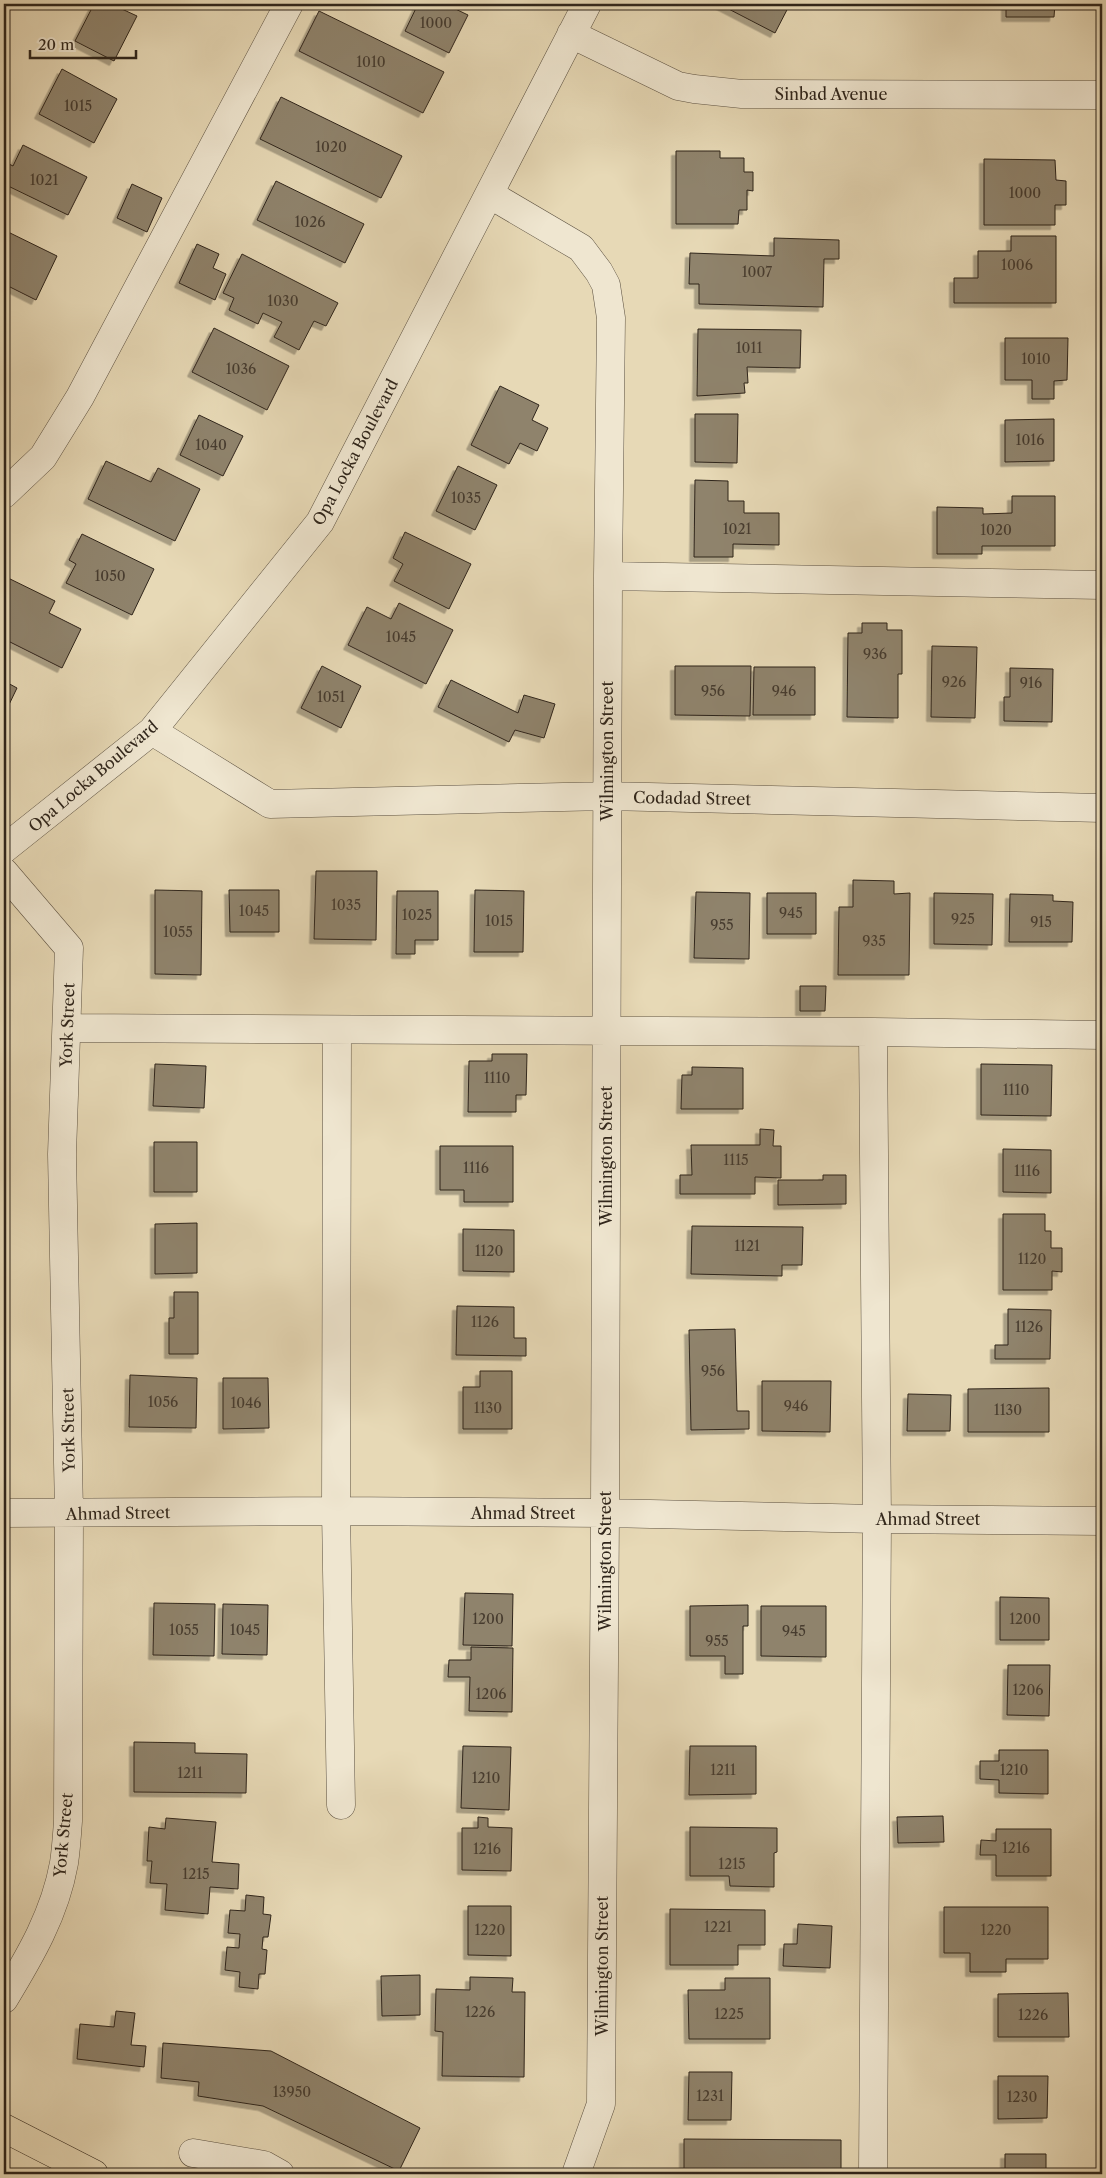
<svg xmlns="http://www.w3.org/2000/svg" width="1106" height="2178" viewBox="0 0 1106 2178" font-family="'Libre Caslon Text',serif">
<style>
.building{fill:#8f836c;stroke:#2f251b;filter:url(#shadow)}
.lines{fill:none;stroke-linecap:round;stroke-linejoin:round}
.minor-casing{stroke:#5d5242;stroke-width:29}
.major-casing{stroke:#2f251b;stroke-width:29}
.path{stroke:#2f251b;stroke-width:3;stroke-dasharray:1 2.5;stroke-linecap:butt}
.minor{stroke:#efe6d0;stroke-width:28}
.major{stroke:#e7d9b6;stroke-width:28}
.labels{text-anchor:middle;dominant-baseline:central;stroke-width:4.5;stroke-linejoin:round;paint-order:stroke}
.number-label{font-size:14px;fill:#473c2f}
.street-label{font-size:16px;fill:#2f251b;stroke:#efe6d0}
</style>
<defs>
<filter id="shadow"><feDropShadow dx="-4.5" dy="4.5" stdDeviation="0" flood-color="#0004"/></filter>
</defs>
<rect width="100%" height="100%" fill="#e7d9b6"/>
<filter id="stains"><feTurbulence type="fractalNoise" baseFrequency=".004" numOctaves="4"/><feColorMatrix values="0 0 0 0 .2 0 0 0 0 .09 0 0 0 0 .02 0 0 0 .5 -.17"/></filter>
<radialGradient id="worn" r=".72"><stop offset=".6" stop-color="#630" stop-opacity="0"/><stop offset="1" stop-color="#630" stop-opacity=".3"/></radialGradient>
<path class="building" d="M94,4h17l26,12 -23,45 -39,-20z
M418,4h27l23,11 -19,38 -44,-22z
M719,4h71l-15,29z
M1006,4h49l-1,13h-48z
M319,11l125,61 -21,41 -124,-62z
M62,69l55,30 -23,44 -55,-29z
M281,97l121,59 -21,42 -121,-59z
M23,145l64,32 -19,38 -64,-31v-10l5,-10 4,2z
M676,151h44v7h24v14h9v19l-6,-1v20h-8l-1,14h-62z
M984,159l71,1 1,20 10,1v24h-11v20h-71z
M276,181l88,43 -19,39 -88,-43z
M132,184l30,14 -15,34 -30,-14z
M4,230l53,26 -21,44 -32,-16z
M1011,236h45v67h-102v-25h24v-27h33z
M774,238l65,2v19h-15l-1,48 -124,-3v-20h-10l1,-31 84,3z
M197,244l22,10 -6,14 13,6 -11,26 -36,-17z
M242,254l96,49 -12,23 -12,-5 -15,29 -25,-13 8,-15 -19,-9 -5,11 -29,-14 5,-12 -11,-5z
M214,328l75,38 -22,44 -75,-38z
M698,329l103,1 -1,38 -53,-1 1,16h-4l1,10 -48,3z
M1005,338h63l-1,42 -13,1v18h-22v-19h-27z
M500,386l39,19 -7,15 16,8 -11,23 -17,-8 -11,21 -38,-19z
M695,414h43l-1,49 -42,-1z
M199,415l44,21 -20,40 -43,-21z
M1054,419v42l-49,1v-42z
M106,461l45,21 7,-14 42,21 -25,52 -87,-42z
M458,466l39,19 -22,45 -39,-19z
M695,480l33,1v20h16v12h35v32l-46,-1v13h-39z
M1012,496h43v50h-73v8h-45v-47l46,1v6l29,-1z
M405,532l66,32 -22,45 -55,-28 9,-17 -10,-6z
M82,534l72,35 -22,46 -66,-32 10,-19 -7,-4z
M4,576l51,25 -6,12 32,16 -19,39 -58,-29z
M399,603l54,27 -27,54 -78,-39 19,-38 24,12z
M862,623h25v7h15v44h-4v44l-51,-1 1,-84h14z
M932,646l45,1 -2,71 -44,-1z
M322,666l39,20 -20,42 -40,-20z
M675,666h76l-1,50 -75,-1z
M754,667h61v48h-62z
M1010,668l43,1 -1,53 -48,-1v-24h6z
M451,680l67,33 6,-18 31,9 -11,34 -29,-8 -6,12 -71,-35z
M4,681l13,7 -13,27z
M316,871h61l-1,69 -62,-1z
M853,880l41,1v13l16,-1 -1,82h-71l1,-68h14z
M155,890l47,1 -1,84 -46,-1z
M229,890h50v42h-49z
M475,890l49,1 -1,61h-49z
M397,891h41v49h-23v14h-19z
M696,892l54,1 -1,66 -55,-1z
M767,893h49v41h-49z
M934,893l59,1 -1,51 -58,-1z
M1010,894l43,1v6l20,1 -1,40h-63z
M800,986h26l-1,25h-25z
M492,1054h35l-1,41h-10v17h-48l1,-51h23z
M155,1064l51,2 -2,42 -51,-2z
M981,1064l71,1 -1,51 -70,-1z
M692,1067l51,1v41h-62l1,-34h10z
M760,1129l14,1 -1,16h8v32l-26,-1v17h-75v-19h12l-1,-30h69z
M154,1142h43v50h-43z
M440,1146h73v56h-49v-12h-24z
M1003,1149l48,1v43l-48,-1z
M823,1175h23v29l-68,1v-25h45z
M1003,1214h42v17h6v17h11v24l-10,-1v19h-49z
M197,1223v50l-42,1v-50z
M692,1226l111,1 -1,38h-20v11l-91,-2z
M463,1229l51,1v42l-51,-1z
M174,1292h24v62h-29v-36h5z
M457,1306l57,1v31h12v18l-70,-1z
M1008,1309l43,1 -1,49h-55v-14h13z
M735,1329l2,82h12v18l-58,1 -2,-100z
M480,1371h32v58h-49v-42h17z
M130,1375l67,3 -1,50 -67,-1z
M223,1378h45l1,50 -46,1z
M762,1381h69l-1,51 -68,-1z
M1049,1388v44h-81v-43z
M908,1394l43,1 -1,36h-43z
M465,1593l48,1 -1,52 -49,-1z
M1000,1597l49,1v42h-49z
M154,1603l61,1 -1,52 -61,-1z
M223,1604l45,1 -1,50 -45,-1z
M748,1605v21h-5v48h-18v-18h-35v-50z
M761,1606h65v51l-65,-1z
M471,1647l42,1 -1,64 -43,-1 1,-34h-22l1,-17h22z
M1008,1665h42l-1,51 -42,-1z
M134,1742l61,1v10l52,1 -1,39 -112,-1z
M463,1746l48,1 -2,63 -48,-2z
M690,1746h66v48l-67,1z
M999,1750h49v44l-49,-1v-13l-19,-1v-18h19z
M943,1816l1,26 -46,1 -1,-26z
M478,1817l10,1v9l24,1 -1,43 -49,-1v-42h16z
M166,1818l50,4 -4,40 27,2 -1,25 -28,-2 -2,27 -43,-4 2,-26 -17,-1 2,-22h-5l2,-34 16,2z
M690,1827l87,1v24l-3,1v34l-44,-1 -1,-10h-39z
M996,1829h55v47h-55v-21h-16l1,-15 15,1z
M246,1895l18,2 -1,17 8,1 -3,22h-5l-1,12 5,1 -2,24h-6l-1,15 -19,-2 1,-15 -15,-2 2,-23 12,1 1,-14 -12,-1 2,-23 15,1z
M468,1906h43v50l-43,-1z
M944,1907h104v52h-42v13h-36v-19h-26z
M670,1909l95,1v35h-27v20h-68z
M798,1924l34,2 -2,42 -47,-2 1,-22h13z
M420,1975v40l-38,1 -1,-40z
M470,1977l43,1 -1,14h13l-1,85 -82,-1 1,-44 -8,-1 1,-42 34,1z
M725,1978h45v61h-81l-1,-49h37z
M1068,1993l1,44h-71v-43z
M116,2011l19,2 -4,32 15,1 -2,21 -67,-8 3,-35 34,3z
M163,2043l108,8 149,77 -21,43 -136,-65 -65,-10 1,-14 -38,-4z
M689,2072h43l-1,48h-43z
M998,2076h50l-1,42 -49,1z
M684,2139l157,1v34h-157z
M1005,2154h41v20h-41z"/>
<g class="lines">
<defs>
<path id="minor" d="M571,34l107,52 16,3 48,5 360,1
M489,194l92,54 18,24 7,13 5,33 -3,258 -3,937 -4,591 -25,70
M4,494l39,-37 37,-60 209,-393
M608,576l494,9
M152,731l118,73 337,-8 495,12
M4,849l148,-118 168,-209 267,-518
M4,872l65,76 -7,206 7,359 -1,308c-1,14 -2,29 -4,42 -9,51 -34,93 -60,136
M67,1028l806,4 229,3
M337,1030l-1,481 5,294
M4,1513l332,-2 269,2 272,6 225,2
M193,2153l71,12 16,9
M873,2174l4,-655 -4,-487"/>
<path id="major" d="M4,2128l90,46"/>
</defs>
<use href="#minor" class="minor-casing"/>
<use href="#major" class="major-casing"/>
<path class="path" d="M4,2174l5,-9"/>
<use href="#minor" class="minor"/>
<use href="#major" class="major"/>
</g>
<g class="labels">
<g class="number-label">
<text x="436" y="23">1000</text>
<text x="371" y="62">1010</text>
<text x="78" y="106">1015</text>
<text x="331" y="147">1020</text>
<text x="44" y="180">1021</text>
<text x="1025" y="193">1000</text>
<text x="310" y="222">1026</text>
<text x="1017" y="265">1006</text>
<text x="757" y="272">1007</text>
<text x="283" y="301">1030</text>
<text x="749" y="348">1011</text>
<text x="1036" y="359">1010</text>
<text x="241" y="369">1036</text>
<text x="1030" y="440">1016</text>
<text x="211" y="445">1040</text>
<text x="466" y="498">1035</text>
<text x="737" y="529">1021</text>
<text x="996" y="530">1020</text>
<text x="110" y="576">1050</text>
<text x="401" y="637">1045</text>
<text x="875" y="654">936</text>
<text x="954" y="682">926</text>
<text x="1031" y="683">916</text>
<text x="713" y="691">956</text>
<text x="784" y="691">946</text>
<text x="331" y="697">1051</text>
<text x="346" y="905">1035</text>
<text x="254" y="911">1045</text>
<text x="791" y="913">945</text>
<text x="417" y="915">1025</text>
<text x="963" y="919">925</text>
<text x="499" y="921">1015</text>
<text x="1041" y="922">915</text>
<text x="722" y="925">955</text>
<text x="178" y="932">1055</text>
<text x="874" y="941">935</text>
<text x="497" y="1078">1110</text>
<text x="1016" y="1090">1110</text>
<text x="736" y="1160">1115</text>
<text x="476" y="1168">1116</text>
<text x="1027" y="1171">1116</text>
<text x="747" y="1246">1121</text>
<text x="489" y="1251">1120</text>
<text x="1032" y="1259">1120</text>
<text x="485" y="1322">1126</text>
<text x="1029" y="1327">1126</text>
<text x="713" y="1371">956</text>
<text x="163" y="1402">1056</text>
<text x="246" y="1403">1046</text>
<text x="796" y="1406">946</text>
<text x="488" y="1408">1130</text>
<text x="1008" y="1410">1130</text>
<text x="488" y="1619">1200</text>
<text x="1025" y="1619">1200</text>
<text x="184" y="1630">1055</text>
<text x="245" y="1630">1045</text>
<text x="794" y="1631">945</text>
<text x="717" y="1641">955</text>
<text x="1028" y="1690">1206</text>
<text x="491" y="1694">1206</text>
<text x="723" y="1770">1211</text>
<text x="1014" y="1770">1210</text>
<text x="190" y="1773">1211</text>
<text x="486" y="1778">1210</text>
<text x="1016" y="1848">1216</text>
<text x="487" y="1849">1216</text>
<text x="732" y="1864">1215</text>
<text x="196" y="1874">1215</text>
<text x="718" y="1927">1221</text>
<text x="490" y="1930">1220</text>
<text x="996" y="1930">1220</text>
<text x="480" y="2012">1226</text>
<text x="729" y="2014">1225</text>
<text x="1033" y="2015">1226</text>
<text x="292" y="2092">13950</text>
<text x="710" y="2096">1231</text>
<text x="1022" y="2097">1230</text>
</g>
<g class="street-label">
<text x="831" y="94">Sinbad Avenue</text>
<text transform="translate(355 452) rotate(-62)">Opa Locka Boulevard</text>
<text transform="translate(607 751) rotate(-90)">Wilmington Street</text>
<text transform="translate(93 776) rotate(-40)">Opa Locka Boulevard</text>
<text transform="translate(692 798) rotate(1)">Codadad Street</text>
<text transform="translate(67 1025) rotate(-88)">York Street</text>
<text transform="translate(606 1156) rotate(-90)">Wilmington Street</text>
<text transform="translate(68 1430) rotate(-91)">York Street</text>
<text transform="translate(118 1513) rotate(-1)">Ahmad Street</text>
<text x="523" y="1513">Ahmad Street</text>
<text x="928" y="1519">Ahmad Street</text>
<text transform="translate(605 1561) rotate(-90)">Wilmington Street</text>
<text transform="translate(63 1835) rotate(-85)">York Street</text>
<text transform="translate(602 1966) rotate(-90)">Wilmington Street</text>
</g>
</g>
<rect width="1106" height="2178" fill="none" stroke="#e7d9b6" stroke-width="20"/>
<rect x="5" y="5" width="1096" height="2168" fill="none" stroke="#2f251b" stroke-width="2.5"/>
<rect x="10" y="10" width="1086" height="2158" fill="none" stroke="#2f251b"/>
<path d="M30 50v8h106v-8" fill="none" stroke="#2f251b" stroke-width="2.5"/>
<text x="38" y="50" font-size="15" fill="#2f251b" stroke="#efe6d0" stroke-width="4" paint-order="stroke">20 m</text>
<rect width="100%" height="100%" filter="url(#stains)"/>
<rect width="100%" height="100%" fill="url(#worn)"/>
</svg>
